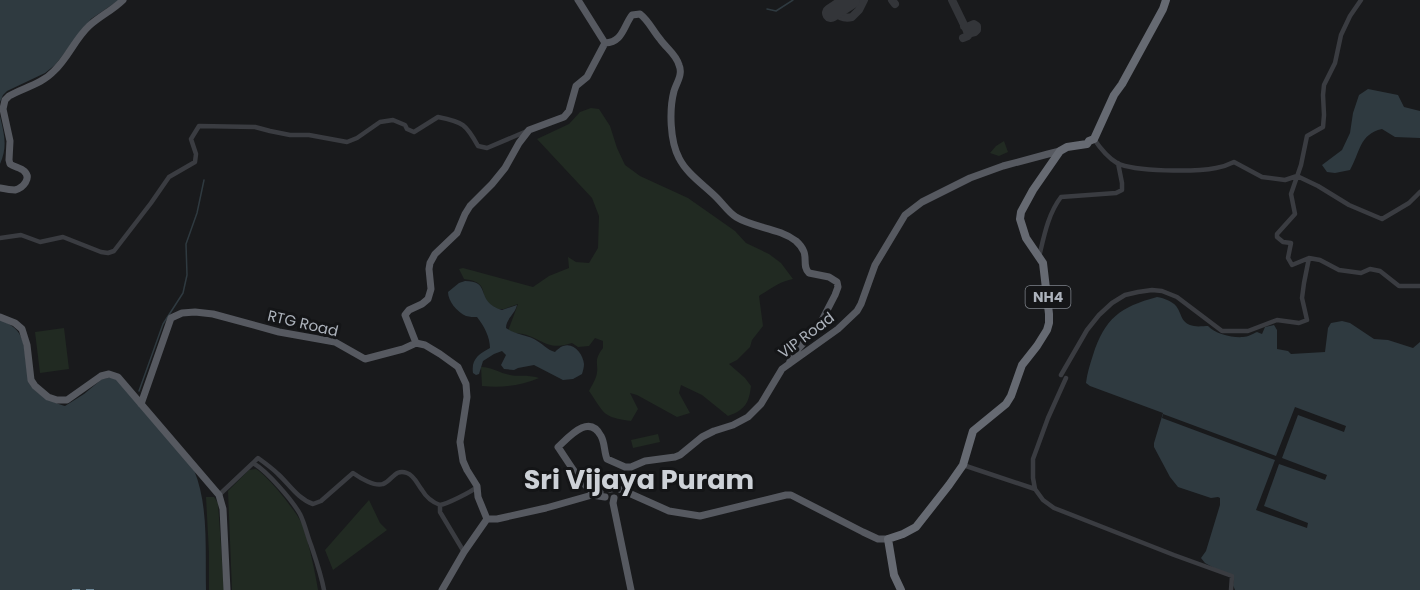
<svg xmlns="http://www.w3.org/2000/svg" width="1420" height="590" viewBox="0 0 1420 590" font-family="Poppins,sans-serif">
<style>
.green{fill:#212a22}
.water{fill:#2f3a40}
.pier{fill:#191a1c}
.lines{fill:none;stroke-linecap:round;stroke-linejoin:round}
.stream{stroke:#2f3a40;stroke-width:1.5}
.ferry{stroke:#84a3b5;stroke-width:1.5;stroke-dasharray:8 6;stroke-linecap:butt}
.taxiway{stroke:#333539;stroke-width:8}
.runway{stroke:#333539;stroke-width:18}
.minor{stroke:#3a3c41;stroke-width:4.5}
.major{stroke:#565960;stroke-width:7}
.highway{stroke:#666a72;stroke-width:8}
.labels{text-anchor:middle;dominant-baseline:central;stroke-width:6;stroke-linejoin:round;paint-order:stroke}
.shield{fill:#141517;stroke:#7e838a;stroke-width:1.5}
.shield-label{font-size:14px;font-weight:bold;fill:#acb2bb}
.street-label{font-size:15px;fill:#acb2bb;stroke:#141517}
.town-label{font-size:27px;font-weight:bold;fill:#cdd1d7;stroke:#141517}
</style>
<rect width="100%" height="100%" fill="#191a1c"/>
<path class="green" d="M591,108l8,1 11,17 7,22 8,17 15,11 48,22 47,33 11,12 23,11 12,9 12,16c-12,2 -23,10 -34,17l4,30 -11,14 -2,7 -13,13 -8,4 16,14 6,8c-2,17 -6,24 -23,30l-26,-21 -21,-10 -2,8 11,20 -13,4 -40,-22 -7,-2 8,16 -7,12c-29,-4 -26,-7 -42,-30 2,-4 5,-9 7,-14 4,-13 -4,-15 7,-29v-7l-8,-3 -6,8 -11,1 -6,-4c-25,8 -27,-3 -49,-9 -5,-1 -10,-1 -15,-3l10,-27 -14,5h-8l-12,-10c0,-15 -6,-18 -20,-20l-5,-10 4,-1 70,19 16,-11 20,-8 -1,-11 8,5 13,1 9,-15 1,-32 -7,-18 -55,-59 32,-15 11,-12z
M1004,141l4,11 -9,4 -9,-3 6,-7z
M64,328l5,41 -29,4 -5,-41z
M481,367c11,0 18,6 29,8 11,2 15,-1 29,3 -19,8 -37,10 -57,8z
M658,434l2,8 -27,6 -2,-8z
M256,469c12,7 42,44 47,57 6,18 12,45 15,64h-86l-4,-99 21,-21z
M206,497h8l4,6 6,87h-15v-37z
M369,500l11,23 7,7 -54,40 -8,-20z"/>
<path class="water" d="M0,0h119l-28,19 -36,46 -10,8 -38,18 -4,4 -3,7z
M1368,89l30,6 6,12 16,4v27l-25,-1 -13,-8c-23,5 -22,24 -32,41l-15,3 -8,-1 -5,-7 20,-15 8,-17 3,-20 6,-18z
M0,116c4,18 8,30 0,48z
M465,281c24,0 13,15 28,25 1,1 8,4 9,4l15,-5c-2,9 -11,14 -11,23 8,6 19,7 28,11 8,4 13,11 21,13 2,-2 5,-5 8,-6 11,-4 20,8 21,18 0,3 -1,7 -2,10l-9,5 -10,1 -29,-15 -16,3 -4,2 -10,-1 -3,-4 5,-10 -4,-4 -8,3 -11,7 -4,13 -3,1 -3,-2c-2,-14 6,-19 17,-25 0,-11 -6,-22 -13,-31 -4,0 -7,0 -11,-1 -9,-4 -18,-15 -18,-24l11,-9z
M1157,297c7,1 18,5 21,12 4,7 4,15 16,17 4,1 10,0 14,0 7,8 25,12 35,11 5,0 9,-3 14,-5l5,2 3,-7 9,-2 3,5v19l11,2 3,3 34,-2 3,-24 3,-5 11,-2 8,2 24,16 14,1 25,8 7,-6v248h-185l-2,-5 1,-6 -29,-16 -4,-5 5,-7 14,-46v-7l-2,-1 -7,1 -33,-11 -8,-10 -16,-30v-4l9,-30 -73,-27 -4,-3c1,-9 4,-19 7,-28 12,-37 27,-48 64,-58z
M0,320c26,9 24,26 27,50 1,4 1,10 3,14 4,9 26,20 35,22l19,-12 18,-15 11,-2 4,2 77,91c15,36 11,81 12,120h-206z"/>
<path class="pier" d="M1295,407l51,19 -2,6 -46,-17 -16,43 45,17 -2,5 -46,-16 -15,42 44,17 -1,5 -51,-18 19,-50 -113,-42 1,-4 113,42z"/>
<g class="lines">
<path class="stream" d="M767,9l9,2 17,-11
M139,391l24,-67 20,-31 4,-18 -1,-31 11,-31 7,-33"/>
<path class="ferry" d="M72,590h26"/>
<path class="taxiway" d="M850,0l-14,4 -3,4c3,8 11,11 19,9l7,-7 5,-10
M892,0l3,4
M952,0l16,33v3l-5,2
M964,26l3,1 7,-3 3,2v4l-2,2 -4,1 -4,-2"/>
<path class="runway" d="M831,13l20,-13"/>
<path class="minor" d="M1361,0l-11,16 -9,19 -6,28 -11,22 -1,10 1,20 -1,12 -16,9 -6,29 -10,29 4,20 -18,20v3l6,5 8,1 -3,15 4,7 17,-7 11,2 19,10 22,3 9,-4 10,2 19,15h21
M1094,139c6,9 13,18 23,24 18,9 78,9 99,5 6,-1 12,-3 18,-6l28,15 23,3 12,-4 21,10 31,19 33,14 27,-16 11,-11
M0,238l21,-3 19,7 23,-5 38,15 7,1 6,-2 37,-48 18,-26 26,-15 1,-8 -5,-15 8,-13 56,1 15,4 20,4h19l38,7 10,-4 23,-16 13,-2 12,5 2,4 7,3 24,-15c25,5 28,7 40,29l9,2 40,-17
M1039,257c5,-21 9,-43 22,-60l55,-4 6,-3v-7l-4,-20
M1061,375l26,-45 12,-15 13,-12 13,-8 13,-3 14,-2 10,1 15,6 45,34h26l29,-11 22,3 8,-3 -5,-22 2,-15 5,-25
M253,463l5,-5c7,5 14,10 20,16 11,10 20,25 35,30l8,-3 32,-28c7,5 22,14 30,11 9,-3 12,-16 24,-11 8,3 10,11 15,17 4,7 10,12 18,15v7l24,40
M963,465l72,24 8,11 11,8 120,47 58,21 -1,14
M1035,489l-2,-11v-19l15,-41 18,-40
M219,495l34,-32c14,8 39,37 47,51 5,10 7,21 11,31 5,15 10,29 13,45
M440,505c7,-1 31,-13 37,-18"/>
<path class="major" d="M578,0l27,43
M605,43c18,-1 18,-16 27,-28l8,-1c9,7 13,17 20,25 6,9 16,15 19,26 4,9 -2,17 -5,26 -5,19 -4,50 5,67 8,16 25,27 38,40 6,6 12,15 19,19 18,11 43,11 60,24 16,14 4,23 13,32l20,4 8,5 1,5 -3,8 -15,29 -28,32 -3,8
M0,188c5,1 11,2 15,2 8,-2 17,-12 9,-19 -3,-3 -10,-4 -14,-7l-1,-4 1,-19 -7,-32 2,-9 4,-4c14,-8 33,-12 45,-25 14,-13 21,-32 35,-45 11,-10 24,-16 34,-26
M0,317l15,6 7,6 5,16 4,35 4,6 13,11 9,3h10l34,-24 8,-2 9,3 101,118 4,14 4,81
M416,343l-11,-28 4,-5 13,-6 6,-5 3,-10 -2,-20 1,-6 5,-9 22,-21 8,-19 5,-8 22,-22 13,-16 14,-25 10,-13 35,-13 5,-6 7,-25 11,-9 18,-34
M141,404l30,-86 11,-5 13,-1 18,2 66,18 56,10 30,17 38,-10 13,-6 9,2 15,9 18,13 8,17 1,13 -7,45 3,19 4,9 10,16 1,11 9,22
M598,488l2,4 -4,3c-16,-12 -27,-32 -38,-48 11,-10 31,-34 43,-11 4,7 3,16 6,23l18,8h6l14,-6 30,-4 5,-2 22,-18 12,-6 19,-6 15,-8 13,-13 21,-35 56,-40 19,-18 4,-7 14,-39 30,-50 17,-13 48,-24 33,-12 45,-12 12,-3
M610,489l7,-1 5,2 47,21 31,5 86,-21h5l72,37 15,7h10
M614,498l-1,5 18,87
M442,590l22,-38 23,-33h10l49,-11 46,-13 13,2"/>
<path class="highway" d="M901,590l-7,-15 -6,-36 15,-5 13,-7 33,-42 14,-20 10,-34 33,-27 5,-8 11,-31 15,-19 10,-16 2,-7v-9l-6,-51 -17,-25 -6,-19 1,-7 12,-22 27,-39 7,-4 20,-3 2,-3 5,-2 20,-44 8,-11 41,-75 3,-9"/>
</g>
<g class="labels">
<rect class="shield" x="1025.5" y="286" width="45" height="22" rx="4.5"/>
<g class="shield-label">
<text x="1048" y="297">NH4</text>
</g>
<g class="street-label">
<text transform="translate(303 323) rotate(13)">RTG Road</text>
<text transform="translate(806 335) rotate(-37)">VIP Road</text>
</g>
<g class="town-label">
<text x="639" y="479">Sri Vijaya Puram</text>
</g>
</g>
</svg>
